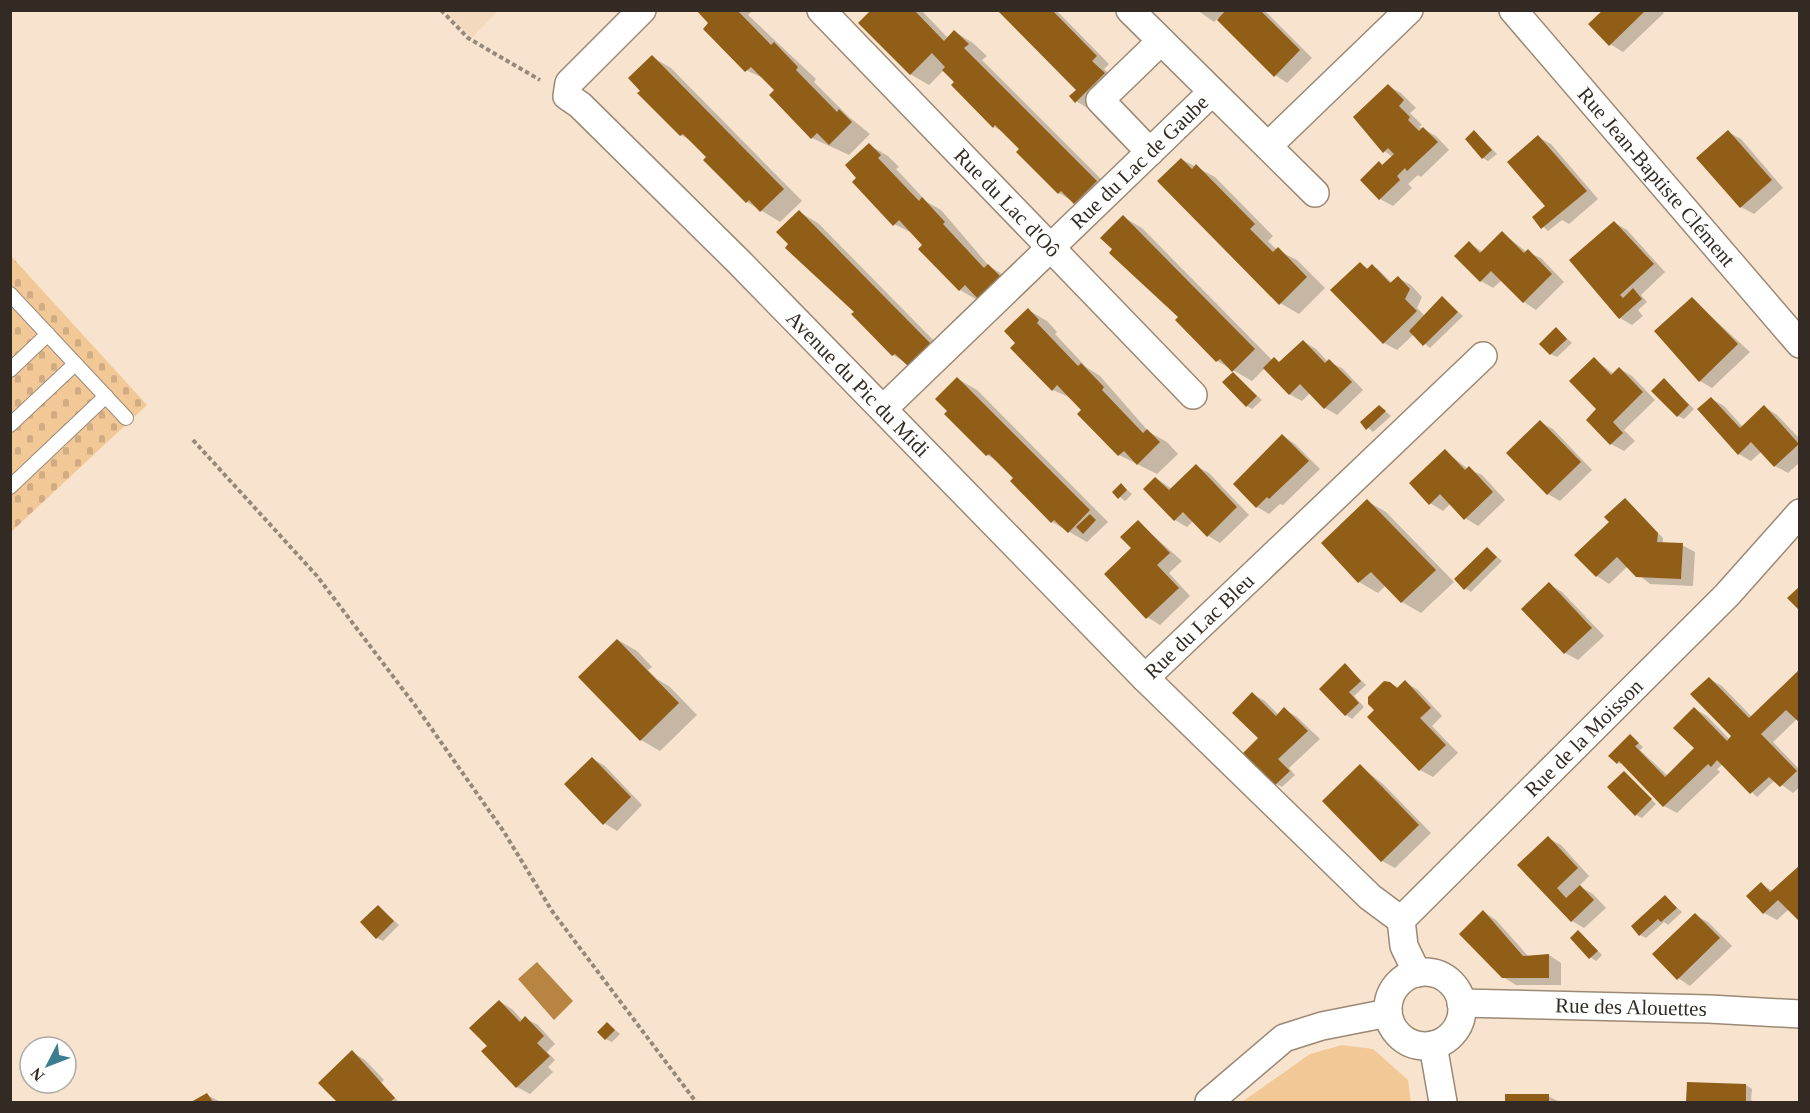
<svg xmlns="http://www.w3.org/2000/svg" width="1810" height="1113" viewBox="0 0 1810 1113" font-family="'Times New Roman',serif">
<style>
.built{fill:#f3dabe}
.grass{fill:#f3c897}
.cemetery{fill:url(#cemetery-stones)}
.water{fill:#b88442}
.shadow{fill:#0003}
.building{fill:#905e17}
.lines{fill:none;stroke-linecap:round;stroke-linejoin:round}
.lane-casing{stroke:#9b8975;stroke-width:16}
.street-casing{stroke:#9b8975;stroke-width:30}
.path{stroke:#97897a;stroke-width:4;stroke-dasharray:4.5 3;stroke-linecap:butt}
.lane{stroke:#fff;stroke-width:14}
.street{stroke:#fff;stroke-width:27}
.labels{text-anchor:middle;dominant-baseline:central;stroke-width:6;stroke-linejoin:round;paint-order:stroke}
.street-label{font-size:21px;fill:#332b23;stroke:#fff}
</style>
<defs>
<pattern id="cemetery-stones" width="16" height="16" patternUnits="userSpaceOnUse" patternTransform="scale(1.5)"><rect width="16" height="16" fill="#f3c897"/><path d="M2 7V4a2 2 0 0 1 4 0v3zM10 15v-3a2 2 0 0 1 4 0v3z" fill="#d1ac82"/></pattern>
</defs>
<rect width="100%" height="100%" fill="#f8e4ce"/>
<path class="built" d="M444,11h54l-26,27z"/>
<path class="grass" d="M1342,1045l31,4 35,31 3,22h-169l68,-48z"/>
<path class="cemetery" d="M11,256l136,149 -136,127z"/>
<path class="water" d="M537,962l36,39 -19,19 -36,-41z"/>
<path class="shadow" d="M699,10h50l2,2 -3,3 68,64 -2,3 34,34 22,18 -21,21 -37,-17 -36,-48 -9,-10 -21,-10z
M874,10h47l27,28 7,-6 18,11 14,13 -5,4 133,133 -21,21 -35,-21 -37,-44 -16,-15 -13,-8 -49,-56 -15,15 -19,-11z
M999,10h57l53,54 -5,5 13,12 -28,28 -13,-8 2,-11z
M1197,10h67l48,48 -25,25 -12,-8 -57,-57 -4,4z
M1605,10h56l3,3 -41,39 -13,-8z
M652,57l19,11 131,133 -22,21 -33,-20 -39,-45 -15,-15 -12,-7z
M1388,86l13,7 15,15 -6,5 12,12 -3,2 17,9 13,14 -28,27 -3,-2 -10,9 4,4 -19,18 -13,-7 -1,-36 5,3 9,-9 -9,-6z
M1475,132l22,22 -9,7 -5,-3z
M1728,132l13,7 42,49 -29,26 -13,-7z
M1538,137l13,7 47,55 -29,25 -7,-4 -14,11 -14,-13 13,-12z
M869,145l19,11 11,11 -3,2 31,33 14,8 48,56 18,11 -28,24 -19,-11 -46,-56 -20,-10 -36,-46z
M1181,159l34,18 58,59 -5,5 9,9 20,10 28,28 -26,26 -19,-11z
M799,212l19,11 131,133 -21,20 -35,-21 -40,-41 3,-2z
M1123,217l19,11 131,133 8,2 22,-22 13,8 12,13 14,6 21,22 -26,25 -12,-7 -15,-15 -8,8 -13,-7 -24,-26 -13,13 -35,-20 -37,-44z
M1615,223l12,7 38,42 -24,23 6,7 -9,8 5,6 -11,9 -12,-7z
M1502,233l25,19 14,6 23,24 -28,28 -12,-8 -22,-22 -9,8 -12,-7 -12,-38 14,9z
M1360,264l9,5 3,-3 6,3 14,14 6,-5 13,7 11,12 -5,11 8,8 17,-18 21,18 -33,32 -16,-14 -17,16 -13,-7 -51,-53z
M1692,299l58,53 -38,36 -12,-7z
M1028,310l19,11 10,11 -2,2 31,33 14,9 49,56 18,10 11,12 -21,20 -38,-19 -46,-56 -20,-9 -36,-47z
M1557,329l15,14 -15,14 -6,-3z
M1594,359l20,15 6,-5 12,7 23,24 -31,30 11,11 -11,10 -13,-7 -23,-24 10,-11z
M1233,374l29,26 -10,9 -5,-3z
M958,379l19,11 131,132 -21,20 -35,-20 -53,-60 -12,-7z
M1664,380l30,29 -10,10 -6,-3z
M1712,399l12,7 19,21 22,-20 12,8 23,24v23l-12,11 -13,-7 -13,-15 -11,10 -12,-7z
M1379,406l12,10 -18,16 -11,-10z
M1540,422l13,7 39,41 -32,31 -12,-7z
M1283,436l12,8 25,25 -37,36 -3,-1 -11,10 -12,-7z
M1445,451l23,18 14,6 23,25 -27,26 -13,-8 -14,-15 -8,8 -13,-8z
M1196,466l13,7 40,42 -29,28 -13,-8 -14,-14 -6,6 -12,-7 -19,-42 16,11z
M1121,485l11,9 -7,7 -11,-9z
M1626,499l37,39v6l19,1 13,7 -2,34 -43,-2 -22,-18 -19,18 -12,-8 14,-54z
M1367,501l19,11 68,70 -33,31 -19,-11 -16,-17 -8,8 -19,-11z
M1138,522l44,39 -13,12 21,23 -30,29 -13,-8 -14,-69z
M1488,549l14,12 -31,31 -6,-4z
M1549,584l13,8 42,44 -26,24 -13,-7 -42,-44z
M618,640l19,11 15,16 -4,3 9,9 13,8 27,28 -37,36 -19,-11z
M1345,665l21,20 -12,11 10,11 -12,12 -6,-4z
M1800,671l-3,48 -24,23 27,28v17l-7,6 -18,-13 -18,17 -34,-33 -6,5 3,3 -43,41 -13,-7 -39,-41 -7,-2 13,-27 12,11 -3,3 28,26 31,-22 -4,-45 12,7 23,24 3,-4 -24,-57 13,7 30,31z
M1405,682l13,8 24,26 -10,10 26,27 -25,24 -13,-7 -44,-60 14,-27 9,5z
M1253,694l12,7 14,14 5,-6 13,8 23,22 -31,29 6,7 -13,12 -6,-3z
M593,759l12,7 37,39 -25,26 -13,-8z
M1360,766l23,18 48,49 -36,35 -13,-7z
M1624,773l32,31 -14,14 -6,-3z
M1548,838l13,7 28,31 -10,10 14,8 13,14 -22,20 -12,-7 -53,-56z
M1761,884l12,7 16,18 -12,11 -13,-7 -16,-17z
M1665,897l17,15 -14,13 -4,-3 -18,16 -6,-3z
M378,907l21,18 -16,16 -6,-3z
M1484,912l12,8 33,37 20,-2 12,8v22h-45l-13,-8z
M1695,915l13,7 24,24 -42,40 -12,-8z
M1579,932l23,23 -6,6 -6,-4z
M499,1001l13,8 11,12 2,-3 13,7 17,19 -8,8 8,8 -7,7 5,5 -23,22 -13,-7 -34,-36 4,-3z
M608,1024l12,10 -8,8 -6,-3z
M352,1052l13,8 19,20 -3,3 18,19h-60l-19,-19z
M1688,1084l58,1 6,4 -1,11 4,2h-68z
M207,1095l14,7h-27z
M1507,1095l41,1 12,6h-53z"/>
<path class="building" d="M696,10h41l34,35 3,-3 24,25 -2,3 41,42 2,-3 13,13 -23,23 -12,-12 -6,6 -42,-44 5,-5 -23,-23 -6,5 -42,-43 5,-6z
M871,10h43l30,31 10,-11 15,14 -5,4 133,133 -23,23 -13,-13 -3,3 -42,-42 3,-3 -24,-24 -2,3 -42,-43 3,-3 -12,-12 3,-3 -13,-14 -22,22 -52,-52z
M997,10h55l45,46 -5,5 13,12 -30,30 -6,-7 7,-6z
M1226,10h34l40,40 -26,27 -57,-57z
M1603,10h43l-37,36 -21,-22z
M652,55l132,134 -24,23 -11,-12 -3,3 -43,-43 3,-3 -23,-23 -3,2 -43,-43 3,-2 -12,-13z
M1388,84l16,16 -5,6 11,11 -2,3 11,11 4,-4 15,15 -31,29 -2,-3 -8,8 3,4 -21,20 -19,-20 19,-19 3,4 12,-11 -6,-6 -5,5 -30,-36z
M1474,130l18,20 -10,9 -17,-20z
M1728,130l44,50 -32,28 -44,-50z
M1538,135l49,56 -46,38 -9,-12 13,-11 -38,-44z
M869,143l12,12 -3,3 41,43 3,-4 23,25 -2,2 41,44 4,-4 13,13 -23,22 -13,-14 -6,6 -41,-42 4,-4 -23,-25 -6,6 -41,-44 4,-4 -11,-13z
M1181,158l11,11 4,-5 59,60 -5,5 23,23 5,-5 29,30 -28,28 -122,-124z
M799,210l132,134 -23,22 -13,-12 -3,2 -41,-42 3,-2 -69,-64 3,-4 -12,-12z
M1123,215l132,134 -23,23 -12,-13 -4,3 -41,-42 3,-3 -69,-64 3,-4 -12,-11z
M1614,221l40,43 -34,31 3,3 10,-10 9,11 -23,20 -50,-59z
M1502,231l22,22 4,-4 24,25 -29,29 -32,-32 -11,11 -26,-26 15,-15 11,12z
M1360,262l7,7 5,-5 18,19 8,-7 12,13 -5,10 12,12 -34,33 -53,-54z
M1442,296l16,16 -35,34 -14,-15z
M1692,297l46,47 -39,38 -45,-51z
M1028,308l11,12 -2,3 41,43 3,-3 23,24 -2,3 41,43 4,-4 13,13 -23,23 -13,-14 -6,5 -41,-42 4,-4 -24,-25 -5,6 -42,-43 5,-5 -11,-12z
M1556,327l11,12 -17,16 -11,-11z
M1303,340l22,23 4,-4 23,23 -28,27 -24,-25 -11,11 -26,-27 11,-11 5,5z
M1594,357l17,18 8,-8 24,25 -30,30 10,11 -13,12 -24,-25 10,-11 -27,-28z
M1233,372l24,24 -11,11 -24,-25z
M957,377l133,133 -22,23 -14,-13 -3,3 -41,-42 3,-3 -24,-24 -3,2 -42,-42 3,-3 -12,-12z
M1664,378l25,27 -12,12 -26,-26z
M1711,397l29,31 24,-23 35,39 -25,23 -23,-25 -13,13 -41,-46z
M1379,405l7,6 -20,19 -6,-8z
M1540,420l41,42 -34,33 -41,-42z
M1282,434l27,27 -40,38 -2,-2 -11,11 -23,-24z
M1445,449l20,21 4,-4 24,26 -29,28 -24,-26 -11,11 -20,-22z
M1196,464l41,43 -30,30 -24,-25 -9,9 -31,-32 12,-12 14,13z
M1121,483l6,7 -9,9 -6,-7z
M1625,498l33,35 -1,9 26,1 -2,36 -45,-2 -19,-20 -21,20 -22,-22 35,-33 -5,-5z
M1367,499l69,71 -35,33 -30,-31 -13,11 -37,-40z
M1090,514l6,6 -13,14 -7,-7z
M1138,520l32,33 -13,12 22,23 -33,31 -42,-45 27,-26 -11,-11z
M1487,547l10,10 -33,33 -10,-11z
M1549,582l43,46 -28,26 -43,-45z
M1800,586v25l-13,-13z
M617,639l62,64 -39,38 -62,-64z
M1345,663l16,18 -12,11 10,11 -14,13 -26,-27z
M1800,669v54l-14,-13 -25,24 36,37 -17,16 -11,-10 -19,17 -33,-34 -6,7 -3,-3 -45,43 -44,-46 -2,3 -9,-8 22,-22 9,9 -4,3 30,31 29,-29 -21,-20 21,-21 33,34 4,-5 -41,-42 19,-17 40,41z
M1405,680l26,28 -11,10 26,27 -27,26 -52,-54 7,-7 -6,-6v-7l16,-16 6,1 7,6z
M1252,692l24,24 8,-9 24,24 -30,28 12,12 -15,14 -32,-32 15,-15 -26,-25z
M592,757l39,40 -28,28 -39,-41z
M1360,764l59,61 -38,37 -59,-61z
M1624,771l28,28 -17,17 -28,-29z
M1548,836l30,32 -21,20 9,10 14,-13 14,15 -23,22 -54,-57z
M1800,865v57l-22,-22 -15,14 -17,-18 15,-14 9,10z
M1665,895l12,13 -16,14 -3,-3 -19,17 -8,-10z
M378,905l16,16 -18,18 -16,-17z
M1483,910l40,46 26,-2v24h-47l-43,-44z
M1695,913l25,25 -43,42 -25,-26z
M1578,930l20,21 -9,8 -19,-21z
M499,1000l21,22 5,-6 19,20 -7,7 13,13 -34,32 -35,-37 6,-5 -18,-18z
M607,1022l8,8 -10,10 -8,-8z
M352,1050l43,48 -5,4h-53l-19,-19z
M1687,1082l59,2v18h-60z
M207,1093l6,9h-22z
M1505,1094h44v8h-44z"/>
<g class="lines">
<defs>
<path id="lane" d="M10,294l116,124
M10,370l38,-36
M10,425l65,-61
M10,487l96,-91"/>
<g id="street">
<path id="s1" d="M642,10l-73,73 -2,13 13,9 159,157 406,416 225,219 31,23"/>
<path id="s2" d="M821,10l372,385"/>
<path d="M1130,10l185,183"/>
<path id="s3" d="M1513,10l287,334"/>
<path d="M1268,146l141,-136"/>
<path d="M1150,152l-50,-52 61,-59"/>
<path id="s4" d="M883,409l329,-317"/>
<path id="s5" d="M1145,678l338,-322"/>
<circle cx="1425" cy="1009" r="37"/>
<path id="s6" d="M1417,973l-13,-27 -3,-26 326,-325 73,-82"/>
<path id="s7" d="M1461,1003l248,6 91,5"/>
<path d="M1433,1045l10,57"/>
<path d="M1209,1102l75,-64 38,-12 66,-13"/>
</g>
</defs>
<use href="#lane" class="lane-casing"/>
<use href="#street" class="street-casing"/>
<path class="path" d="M441,10l27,28 72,42
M193,440l124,136 100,132 87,124 48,79 144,191"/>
<use href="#lane" class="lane"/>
<use href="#street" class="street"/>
</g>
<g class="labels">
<g class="street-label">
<text stroke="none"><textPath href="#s4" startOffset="356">Rue du Lac de Gaube</textPath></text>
<text stroke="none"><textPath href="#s3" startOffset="220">Rue Jean-Baptiste Clément</textPath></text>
<text stroke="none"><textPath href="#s2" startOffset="268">Rue du Lac d'Oô</textPath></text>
<text stroke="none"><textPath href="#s1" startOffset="526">Avenue du Pic du Midi</textPath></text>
<text stroke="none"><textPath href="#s5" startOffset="75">Rue du Lac Bleu</textPath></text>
<text stroke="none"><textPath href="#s6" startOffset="314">Rue de la Moisson</textPath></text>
<text stroke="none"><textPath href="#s7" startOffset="170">Rue des Alouettes</textPath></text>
</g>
</g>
<rect width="1810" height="1113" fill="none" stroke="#332b23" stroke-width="24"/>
<g transform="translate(48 1065) rotate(228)"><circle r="28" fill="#ffffff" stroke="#adaaa7" stroke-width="1.5"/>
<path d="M0-4.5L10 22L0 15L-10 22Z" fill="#3d7d91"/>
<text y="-9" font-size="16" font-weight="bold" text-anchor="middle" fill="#332b23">N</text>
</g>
</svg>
